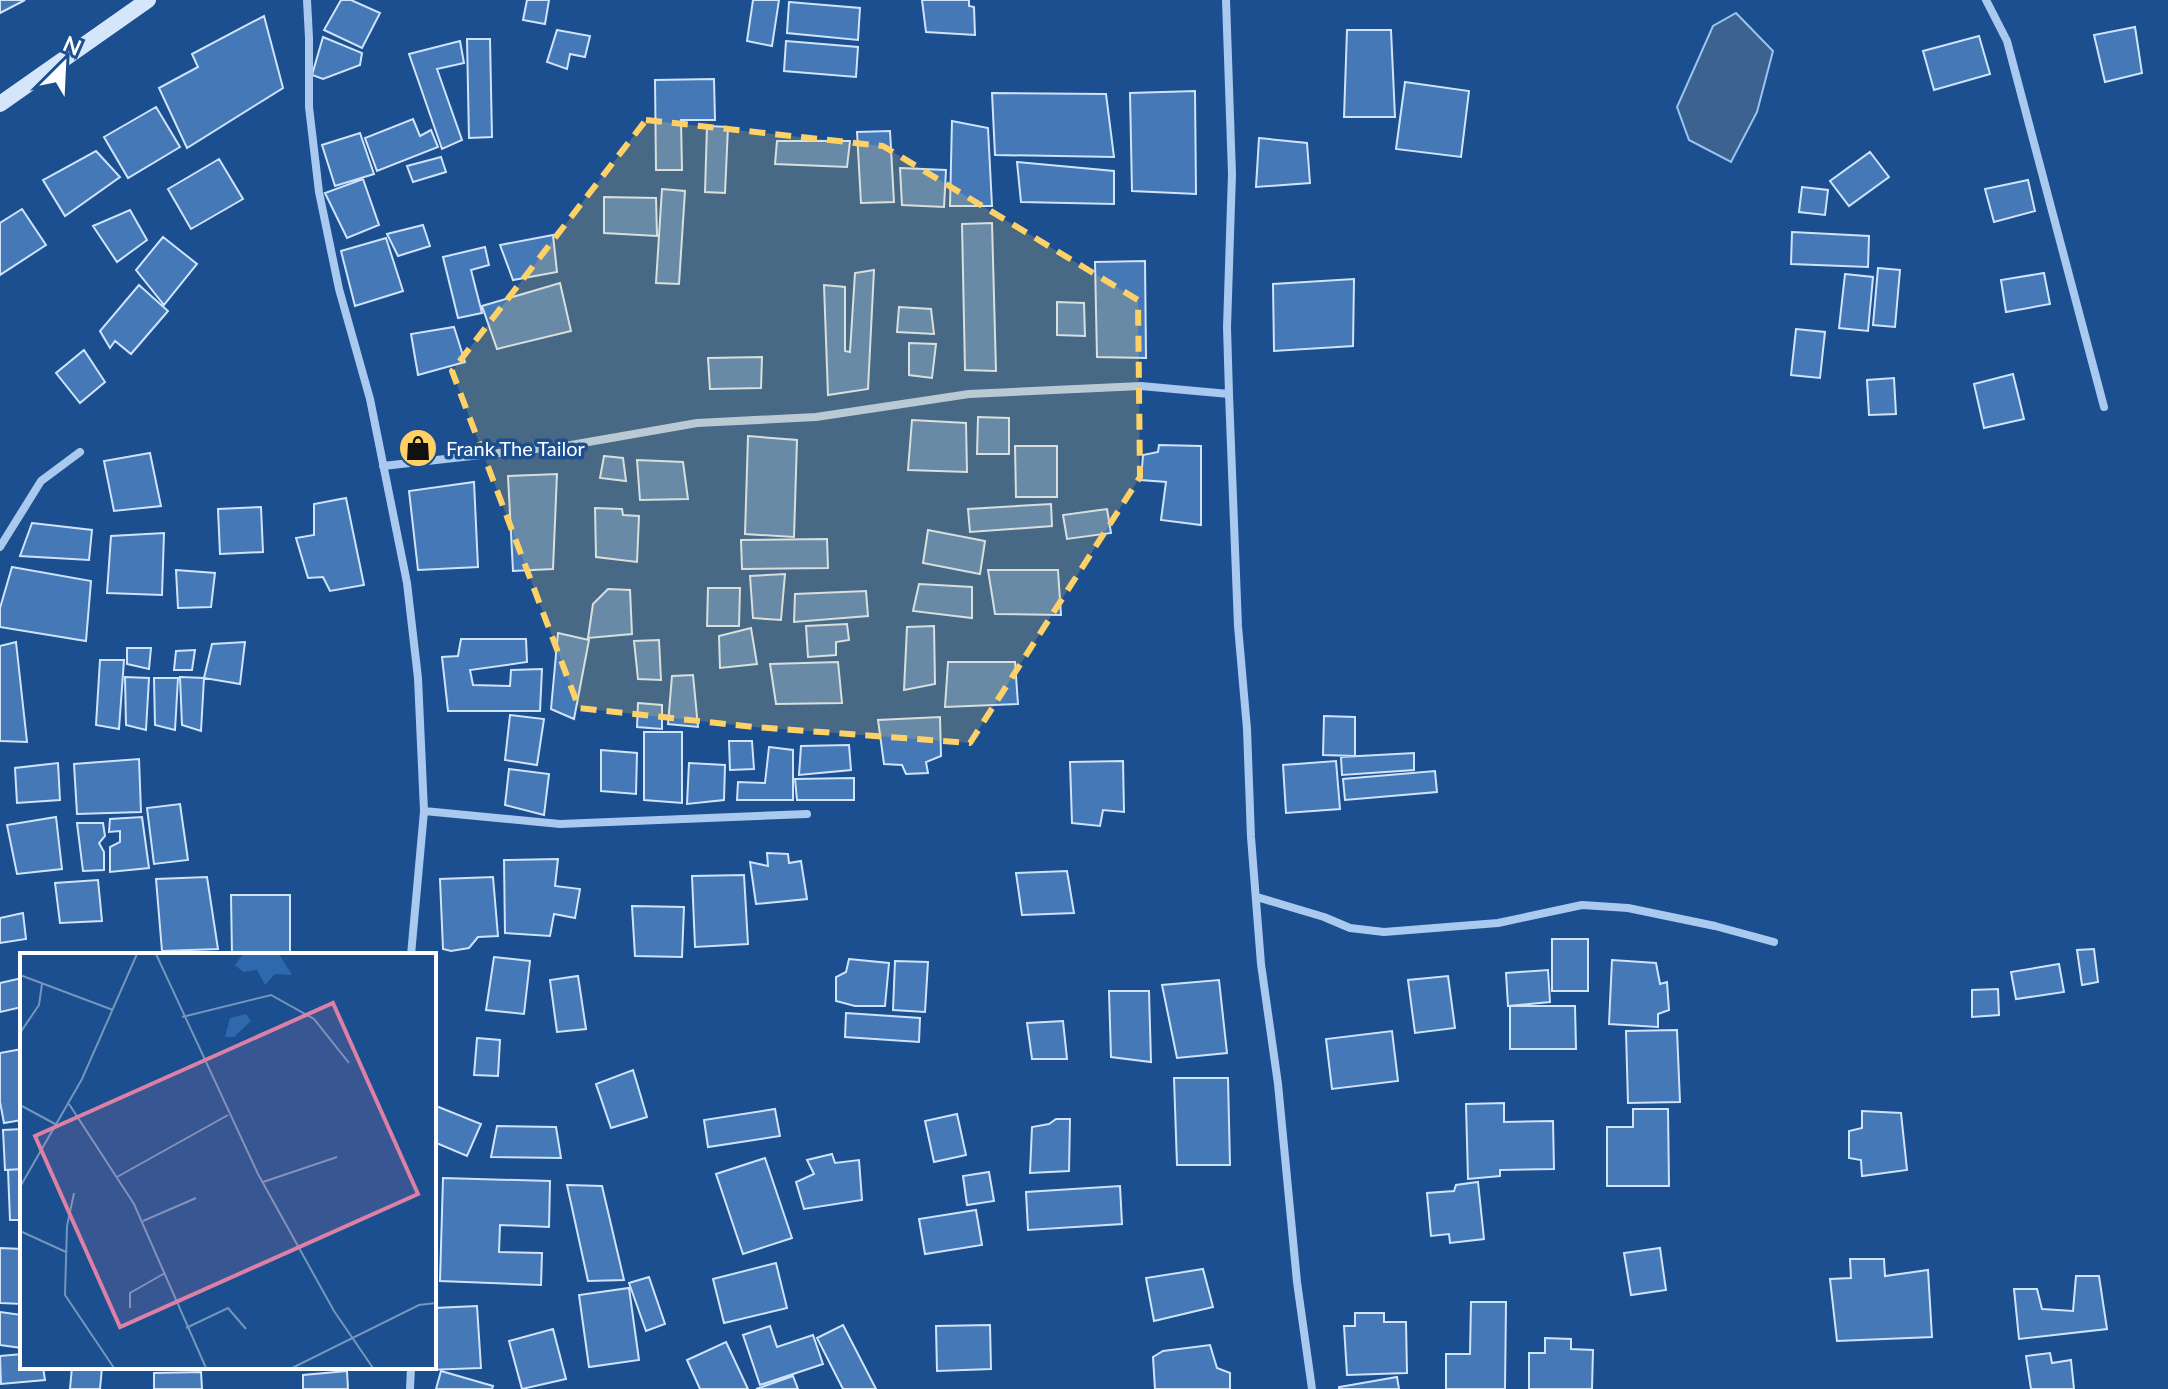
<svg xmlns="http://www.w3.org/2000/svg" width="2168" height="1389" viewBox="0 0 2168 1389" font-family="Lato,sans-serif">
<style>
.water{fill:#3c6290;stroke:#9cc4f0;stroke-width:2}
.building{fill:#4478b7;stroke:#cfe3fa;stroke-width:2}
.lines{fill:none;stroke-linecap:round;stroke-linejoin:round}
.minor{stroke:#a9c9ee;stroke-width:8}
.secondary{stroke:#d6e6fa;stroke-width:16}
.marked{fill:#ffd166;fill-opacity:0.2;stroke:#ffd166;stroke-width:6;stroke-dasharray:16 10;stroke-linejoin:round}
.labels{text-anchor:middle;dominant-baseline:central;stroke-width:7;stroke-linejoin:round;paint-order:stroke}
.poi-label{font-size:20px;fill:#fff;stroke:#1b4f8f;text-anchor:start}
.inset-road{fill:none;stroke:#7695bc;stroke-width:2}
.view{fill:#dd80a5;fill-opacity:0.15;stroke:#dd80a5;stroke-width:4}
.inset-edge{fill:none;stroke:#fff;stroke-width:4}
</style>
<rect width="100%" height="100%" fill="#1b4f8f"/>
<path class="water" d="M1736,13l37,38 -16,61 -26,50 -42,-22 -12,-33 36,-81z"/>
<path class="building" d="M0,0h25l-25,13z
M341,0h10l29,13 -18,35 -38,-18z
M527,0h22l-4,24 -22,-4z
M753,0h26l-7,46 -25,-5z
M922,0h47v6l5,1 1,28 -49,-3z
M789,2l71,6 -2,32 -71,-7z
M264,16l19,72 -96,60 -28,-60 39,-21 -6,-13z
M2135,27l7,46 -37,9 -11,-47z
M557,30l33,6 -5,21 -15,-3 -3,15 -20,-7z
M1347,30h44l4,87h-51z
M1979,36l11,38 -56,16 -11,-39z
M323,37l39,16 -2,12 -37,14 -11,-4z
M467,39h23l2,98 -23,1z
M460,41l4,22 -27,6 25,71 -20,9 -33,-95z
M786,41l72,6 -2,30 -72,-6z
M714,79l1,41h-34l1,50h-26l-1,-90z
M1405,82l64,9 -8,66 -65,-8z
M1195,91l1,103 -64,-3 -2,-98z
M992,93l114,1 8,63 -119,-2z
M156,107l24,40 -52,31 -24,-41z
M413,119l7,17 11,-6 7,17 -61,24 -12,-33z
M952,121l36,7 4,78h-42z
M707,126l21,1 -3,66 -20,-1z
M890,131l4,71 -33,1 -4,-71z
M360,133l14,41 -39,12 -13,-41z
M1259,138l48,5 3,40 -54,4z
M777,141h73l-3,26 -72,-3z
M96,151l24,26 -55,39 -22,-36z
M1870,152l19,25 -40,29 -19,-25z
M441,157l5,15 -33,10 -6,-16z
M219,159l24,40 -52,30 -23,-40z
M1017,162l97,9v33l-93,-2z
M900,168l46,2 -2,37 -42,-2z
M363,179l16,46 -32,13 -22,-45z
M2028,180l7,31 -41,11 -9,-33z
M1802,187l26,3 -3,25 -26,-3z
M662,189l23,2 -6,93 -23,-1z
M604,197l52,1 1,38 -53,-3z
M22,209l24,36 -46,30v-52z
M130,210l17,30 -30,22 -24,-36z
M992,223l4,148 -31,-1 -3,-146z
M423,225l7,21 -32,10 -11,-22z
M1792,232l77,4 -1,31 -77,-3z
M553,235l4,37 -44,8 -13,-35z
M163,237l34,27 -33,41 -28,-35z
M386,238l17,53 -48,15 -14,-55z
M485,247l4,18 -18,5 11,43 -24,5 -15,-61z
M1145,261l1,97 -49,-1 -2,-95z
M1878,268l22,2 -5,57 -22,-2z
M874,270l-6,119 -40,6 -4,-110 21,2v64l5,1 5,-79z
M2044,273l6,31 -44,8 -5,-32z
M1845,274l28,3 -5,54 -29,-3z
M1354,279l-1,67 -79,5 -1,-67z
M560,283l11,48 -74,18 -15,-43z
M139,285l29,26 -37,43 -16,-13 -5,7 -10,-17z
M1057,302l27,1 1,33 -28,-1z
M899,307l32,2 3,25 -37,-2z
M454,327l11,35 -47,13 -7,-41z
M1796,329l29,3 -5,46 -29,-3z
M909,343l27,1 -4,34 -23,-3z
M84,350l21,32 -25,21 -24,-30z
M762,357l-1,31 -51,1 -2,-31z
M2013,374l11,45 -40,9 -10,-44z
M1894,378l2,36 -27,1 -2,-35z
M978,417l31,1v36h-32z
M912,420l54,3 1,49 -59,-2z
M748,436l49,4 -3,97 -49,-3z
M1159,445l42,1v79l-40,-5 5,-38 -25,-2 2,-25 15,-3z
M1015,446h42v51h-41z
M150,453l11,53 -47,5 -10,-50z
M604,456l19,2 3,23 -26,-3z
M637,460l46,2 5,37 -48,1z
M557,474l-4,95 -40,2 -5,-95z
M474,482l4,85 -60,3 -9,-79z
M346,498l18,87 -34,6 -7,-14 -15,1 -12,-40 18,-3v-31z
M1051,504l1,22 -82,6 -2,-23z
M261,507l2,45 -43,2 -2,-45z
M595,508l27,1 1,6 16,1 -2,46 -41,-5z
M1107,509l4,24 -44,6 -4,-24z
M32,523l60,7 -3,30 -69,-4z
M928,530l57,11 -5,33 -57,-11z
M164,533l-2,62 -55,-2 4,-57z
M827,539l1,29 -86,1 -1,-29z
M12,567l79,14 -5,60 -86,-14v-19z
M176,570l39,3 -4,34 -33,1z
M988,570h70l3,45 -66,-1z
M785,574l-4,46 -28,-2 -3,-42z
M919,584l53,3v31l-59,-7z
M708,588h32l-1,38h-32z
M608,589l22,1 2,44 -44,4 5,-34z
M866,591l2,25 -74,6 1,-28z
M847,624l2,16 -13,2v13l-28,2 -2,-31z
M934,626l1,58 -31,6 3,-63z
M751,628l6,36 -37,4 -1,-32z
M558,633l31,7 -15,79 -23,-10z
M461,639h65l1,23 -57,8 3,15 37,1 1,-16 31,-1 -2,42h-92l-6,-54 16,-1z
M659,640l2,40 -23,-1 -4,-38z
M16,642l11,100 -27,-1v-95z
M245,642l-5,42 -36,-6 8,-34z
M127,648h24l-2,21 -22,-5z
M195,650l-3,20h-18l2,-19z
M100,660h24l-5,69 -23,-4z
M838,662l4,41 -66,1 -6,-40z
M948,662h67l3,42 -73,3z
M693,675l5,52 -30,-3 4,-48z
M125,677l24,1 -3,52 -20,-5z
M180,677l24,1 -3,53 -19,-6z
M154,678h24l-3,52 -20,-5z
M638,703l24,2v24l-25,-2z
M510,715l34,4 -7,46 -32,-5z
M1324,716l31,1v39l-32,-1z
M940,717l1,39 -15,6 2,11 -22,1 -4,-9 -18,-1 -6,-44z
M644,732h38v71l-38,-3z
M729,741h23l2,28 -24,1z
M849,745l2,25 -52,5 2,-29z
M769,747l24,3v50h-56l1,-18 27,1z
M601,750l36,3 -1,41 -35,-3z
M1414,753v17l-72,5 -1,-18z
M139,759l2,53 -64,2 -3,-50z
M1123,761l1,51 -21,-2 -3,16 -28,-3 -2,-61z
M1336,761l4,48 -54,4 -3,-48z
M58,763l2,37 -43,3 -2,-35z
M689,763l36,2 -1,35 -37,4z
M509,769l40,5 -5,41 -39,-10z
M1435,771l2,21 -92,8 -2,-21z
M854,778v22h-57l-2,-21z
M180,804l8,56 -34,4 -7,-56z
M56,817l6,52 -45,5 -10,-49z
M142,817l7,51 -39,4v-25l10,-5v-11l-11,1 1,-13z
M77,823h26l2,13 -6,7 5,9v18l-21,1z
M767,853l21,1 1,9 12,-2 6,38 -51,5 -6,-42 18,4z
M558,859l-3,27 25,3 -5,29 -21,-4 -4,22 -45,-3 -1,-73z
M1067,871l7,42 -52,2 -6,-42z
M744,875l4,69 -53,3 -3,-71z
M207,877l11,72 -56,2 -6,-72z
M493,877l5,59 -20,1 -9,11 -18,3 -8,-2 -3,-70z
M98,880l4,41 -42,2 -5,-40z
M231,895h59v60h-58z
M632,906l52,1 -2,50 -47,-1z
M23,913l3,26 -26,4v-25z
M1552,939h36v52h-36z
M2094,949l4,33 -16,3 -5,-35z
M494,957l36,4 -6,53 -38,-4z
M849,959l40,4 -4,43h-30l-19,-5v-24l10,-5z
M1612,960l44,3 4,21 7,-2 2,28 -11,4v13l-49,-3z
M895,961l33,1 -3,50 -32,-2z
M2059,964l5,28 -48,7 -5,-27z
M1548,970l2,32 -42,4 -2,-33z
M578,976l8,53 -29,3 -7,-52z
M1448,976l7,52 -40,5 -7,-53z
M22,978v29l-22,5v-29z
M1219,980l8,73 -50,5 -15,-73z
M1998,989l1,26 -27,2v-27z
M1109,991h40l2,71 -40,-5z
M1510,1006h65l1,43h-66z
M846,1013l74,5 -1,24 -74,-5z
M1063,1021l4,38h-35l-5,-36z
M1677,1030l3,72 -52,1 -2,-72z
M1392,1031l6,50 -66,8 -6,-50z
M477,1038l23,2 -2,36 -24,-1z
M22,1049v71l-18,3 -4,-21v-49z
M633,1070l14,47 -36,11 -15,-44z
M1174,1078h54l2,87h-53z
M1504,1103v19l49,-1 1,48 -54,1v6l-32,3 -2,-75z
M436,1106l45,18 -14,32 -33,-14z
M775,1109l5,27 -72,11 -4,-27z
M1633,1109h35l1,77h-62v-59h26z
M1862,1111l39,2 6,57 -45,6 -1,-16 -12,-2v-27l13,-3z
M957,1114l9,41 -32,7 -9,-41z
M1056,1119h14l-1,52 -39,2 2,-46 17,-3z
M497,1126l59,1 5,31 -70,-1z
M22,1129v40l-17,1 -2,-40z
M832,1154l3,9 24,-3 3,40 -58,9 -8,-27 18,-8 -7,-14z
M765,1158l27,80 -49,16 -27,-80z
M22,1169v51h-12l-2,-50z
M989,1172l5,29 -27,4 -4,-29z
M443,1178l107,3 -1,46 -49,-2 -1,27 43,1 -1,32 -101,-4z
M1478,1182l6,57 -34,4 -1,-9 -18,2 -4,-43 27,-2 2,-6z
M567,1185l35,1 22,94 -36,1z
M1120,1186l2,38 -94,6 -2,-38z
M976,1210l6,35 -57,9 -6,-35z
M0,1248l22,1v55l-22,-1z
M1660,1248l6,42 -35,5 -7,-42z
M1850,1259h34l1,17 43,-6 4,67 -95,4 -7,-62 21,-1z
M776,1263l11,45 -63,15 -11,-44z
M1203,1269l10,38 -59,14 -8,-43z
M2076,1276h23l8,53 -88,10 -5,-50h23l5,20 31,2z
M649,1277l16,47 -19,7 -17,-48z
M629,1288l10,72 -50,7 -10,-72z
M1471,1302h35l-1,87h-59v-35h24z
M477,1306l4,62 -56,2v-3h9v-59z
M0,1312l22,3v33l-22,-3z
M1355,1313h29v9h22l1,51 -60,2 -3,-49h11z
M843,1325l33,64h-33l-26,-51z
M990,1325l1,44 -54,2 -1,-45z
M770,1326l7,21 36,-12 10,29 -63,21 -17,-50z
M553,1329l13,50 -44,10 -13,-48z
M1545,1338l26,1v10l22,1 -1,39h-63v-36h16z
M726,1342l22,47h-48l-13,-29z
M1210,1345l7,23 13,5v16h-75l-2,-32 10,-6z
M2050,1353l2,10 19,-3 3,29h-43l-5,-33z
M22,1354v13h21l2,13 -44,4 -1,-28z
M72,1367h30l-2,22h-30z
M347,1371l1,18h-45v-14z
M441,1371l52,15 -1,3h-56z
M201,1372l1,17h-48v-16z
M793,1376l5,13h-42z
M1397,1377l2,12h-60v-2z"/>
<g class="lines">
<path class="minor" d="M307,0l2,38v69l10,85 20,97 31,110 37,184 11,95 6,133 -13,144
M1226,0l6,174 -5,153 2,67 9,232 9,103 4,108 10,127 17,120 19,198 15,107
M1986,0l21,41 97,366
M383,466l188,-21 126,-22 119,-6 153,-23 172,-8 88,8
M0,547l41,-66 39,-29
M424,811l136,13 247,-10
M1257,897l67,20 26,11 34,4 114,-9 84,-18 46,3 87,18 59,16
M410,1389l1,-22"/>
<path class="secondary" d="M0,104l148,-104"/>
</g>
<path class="marked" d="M646,120l237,26 255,154 2,177 -170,266 -216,-16 -175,-19 -127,-337z"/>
<defs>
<symbol id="shop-disc" viewBox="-11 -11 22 22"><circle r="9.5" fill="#ffd166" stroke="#1b4f8f"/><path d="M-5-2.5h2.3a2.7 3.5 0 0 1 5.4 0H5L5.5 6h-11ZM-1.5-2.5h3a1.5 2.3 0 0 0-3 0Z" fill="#111"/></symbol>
</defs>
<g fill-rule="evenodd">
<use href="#shop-disc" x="396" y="426" width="44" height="44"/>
</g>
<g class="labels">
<g class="poi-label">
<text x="446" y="448">Frank The Tailor</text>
</g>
</g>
<g transform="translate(20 953)">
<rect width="416" height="416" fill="#1b4f8f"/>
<path d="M223,1h36l13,21 -17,-1 -10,11 -8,-15 -14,2 -8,-7zM226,61l5,7 -17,16h-9l5,-19z" fill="#2e69ad"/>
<path class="inset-road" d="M136,1l102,220 76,137 39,57M0,22l93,35M162,64l89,-22 43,24 35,44M0,80l19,-28 3,-21M49,151l65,100 72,164M0,152l37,20M97,224l111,-62M243,229l74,-25M0,234l62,-108 55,-125M54,240l-7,33 -2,69 49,73M123,268l53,-23M0,278l46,21M110,355v-15l35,-20M166,375l42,-20 18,21M272,415l127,-63 17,-2"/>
<path class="view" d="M313,50l85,191 -298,133 -85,-191z"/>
<rect width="416" height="416" class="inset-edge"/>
</g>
<g transform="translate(64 64) rotate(24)" stroke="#1b4f8f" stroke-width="6" paint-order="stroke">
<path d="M0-6L14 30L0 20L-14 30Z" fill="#ffffff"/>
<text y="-12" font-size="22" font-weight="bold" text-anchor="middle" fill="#ffffff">N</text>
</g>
</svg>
